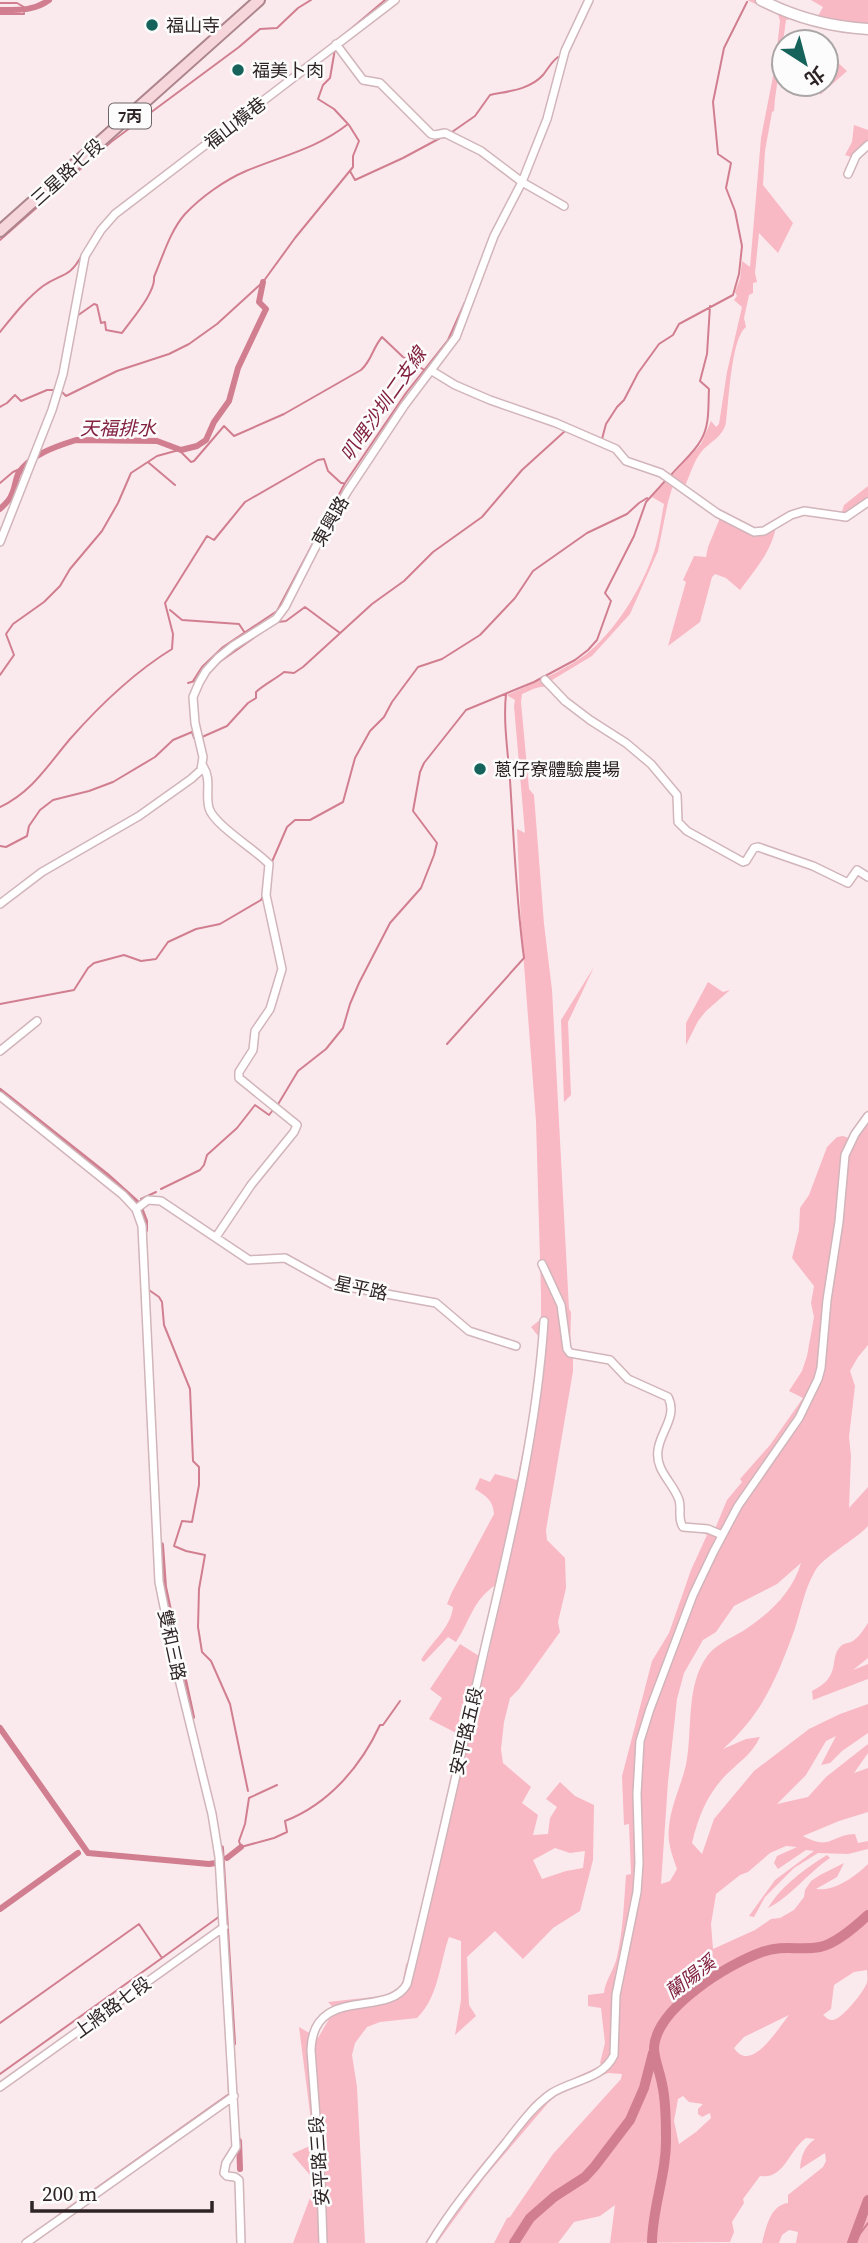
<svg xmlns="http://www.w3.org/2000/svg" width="868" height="2243" viewBox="0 0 868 2243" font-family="'Source Serif 4','Noto Sans TC',serif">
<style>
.green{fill:#f8b8c4;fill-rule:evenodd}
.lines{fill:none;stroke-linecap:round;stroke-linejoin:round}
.stream{stroke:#d17f90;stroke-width:2}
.canal{stroke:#d17f90;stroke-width:6}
.river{stroke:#d17f90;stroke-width:10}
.street-casing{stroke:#d1b5ba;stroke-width:10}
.secondary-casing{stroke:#d1b5ba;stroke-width:13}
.primary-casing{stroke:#ac858c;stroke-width:14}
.street{stroke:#fff;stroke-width:7}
.secondary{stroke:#fff;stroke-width:10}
.primary{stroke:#f6d5db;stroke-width:10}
.poi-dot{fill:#16635c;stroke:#fcfcfc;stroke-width:2.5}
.labels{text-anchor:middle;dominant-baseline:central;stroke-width:5;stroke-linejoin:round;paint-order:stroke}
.shield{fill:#fcfcfc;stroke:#6c6566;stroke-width:2}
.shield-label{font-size:16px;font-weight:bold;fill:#2e2426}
.poi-label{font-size:18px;fill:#2e2426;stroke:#fcfcfc;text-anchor:start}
.street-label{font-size:18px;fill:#2e2426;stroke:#fcfcfc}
.water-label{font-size:19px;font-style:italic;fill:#822140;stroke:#fcfcfc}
</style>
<rect width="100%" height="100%" fill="#fbeaed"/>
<path class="green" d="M747,0h23l19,8 29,8 5,-9 -12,-7h57v34l-43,-5 -35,-10 -4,1 -11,79 -1,12 -2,1 -7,39 -2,34 30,38 -15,30 -19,-20 -4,40 2,9 -4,1v10l-4,2 -5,23 2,9c-15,11 -17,75 -20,95 -2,14 -16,20 -24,29 -8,9 -12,24 -17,35 15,10 58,46 75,43 7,-1 13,-8 18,-11 18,-16 42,-7 63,-3l3,-10 24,-19v20l-23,15c-35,-8 -35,-13 -69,5 -4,25 -21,44 -36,64l-14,-12 -11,-4 -3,3 -12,45 -32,24 18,-64 -3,-2 11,-24 12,1 2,-10 12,-29 -47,-33 -5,17 -10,49 -28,63 -38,42 -40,24 2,10c-12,-7 -20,-1 -32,4l-1,8 8,87 5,6 10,129 8,66 17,319 2,3 -1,41 3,2v16l-27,159 1,10 18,18 1,30 -8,34 2,10 -41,57 -9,9 -6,24 -3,27 2,14 28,24 -9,16 16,12 -5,20 15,-1 2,-16 7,-11 -11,-8 14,-17 15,14 19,9 -1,55 -13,51 -27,17 -30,31 -28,-28 -28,26 2,48 7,11 -21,19 6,-35v-59l-12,-4c-10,28 -10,59 -32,81l-37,4 -13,5 -12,16 -3,12 5,32 8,156h-72l23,-61 -24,-28 22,-10 -15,-117 19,11 11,-19 9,-7 -10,-10 63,-7 11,-10 4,-21 11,-9 5,-18 -7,-5 47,-196 -33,-17 13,-21 -12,-9 30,-45 27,17 16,-73 -9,-2c-22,16 -24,35 -38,56l-8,-5 -24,25 -3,-2c10,-18 30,-32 32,-53l-6,-3 5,-12 42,-78c-1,-14 -8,-18 -19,-25l5,-11 10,4 5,-8 22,6 16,-80 6,-63 -8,-10 10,-8v-25l-5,-173 -15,-196 -4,-96 8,4 -11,-127 1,-6 -8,-5c26,-12 55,-23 78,-40 30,-23 57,-67 69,-103 5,-15 7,-33 10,-48l-12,-7 49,-53 10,-23 5,6 3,-3 8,-52 15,-65 -8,-7 3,-4 -2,-4 5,-13 2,-18 8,6 11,-129 14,-72 5,-45 -2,-7zM555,1848l15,5 15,-2 -2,17 -17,3 -24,8 -9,-19z
M834,59l13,12 -27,24v-11h6v-18z
M854,125l14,5v20l-11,9 -12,-4 7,-13z
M594,967l-26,55 3,73 -7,7 -3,-82z
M708,982l15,10 7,-2 -24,21 -8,10 -12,24v-22z
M868,1110v235l-10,12 -8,14 5,15 -6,51 2,19 -2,52 19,-21v39c-13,14 -45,31 -53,45 -11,19 -14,40 -21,60 -18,49 -32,83 -71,118l23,-10 14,-2c-8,18 -24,27 -37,41 -17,19 -25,40 -31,65l10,11 12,-35 40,-48 55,-42 31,-15 28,-10v29l-26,18 -12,12 -9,2 15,-29 -10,5 -20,34 -29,29 31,-7 18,-20 42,-33v9l-14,20 14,-5v44l-29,9 -36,15c28,15 27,-1 52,-2l3,9 10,-2v8l-20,5 -30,-1 -24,15 -29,29 -11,20 -5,-1 26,-36 39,-29 -8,-1 -28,19 -4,-6 3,-7 20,-9 -11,-1 -16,7 -22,19 -8,3 -24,19 -5,30 2,25 42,-19 16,-11 9,-1 14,-8 10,-13 1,-7 6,-9 9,-6 24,-12 -7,14 -21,12c18,3 40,-13 52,-25v379h-72l2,-11 -9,-2 -7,5 -3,8h-17c4,-15 8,-38 26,-40v-8l35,-28 3,-6 -1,-8 -25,16c1,-13 4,-22 15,-30l-9,-1c-17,12 -22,42 -46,38l-17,23 1,4 -12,19 2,10 -4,10 -120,1 5,-38 -15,11 -26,6 -16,21h-64l13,-25 3,-1 43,-63 68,-75 1,-5 -14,-1 -51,22 -9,8 -63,74 -48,66h-12l48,-68 60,-73 15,-12 54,-25 -2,-2 5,-20 -4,-35 -13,-2v-11l16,-2c1,-12 10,-23 13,-36 6,-26 7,-55 9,-82l5,-1 -2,-50 -5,1 -2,-49 30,-115 17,-28 22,-63 16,-35 -8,-4 -19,-1v-8l35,7 12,-29 15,-18 -2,-3 30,-34 33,-47 -14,-7 13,-20 5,-15 7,-39 -3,-14 3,-17 -22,-28 7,-28 1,-22 9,-13 18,-48 10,-10 6,-1 6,2zM801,1563c-9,30 -32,51 -58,68 -12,7 -26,13 -35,24 -23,30 -15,75 -22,110 -5,21 -15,40 -17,62 -2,15 3,28 8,42l-7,12 -9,3 7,-102 9,-83 7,-26 19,-33 13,-8 18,-26 43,-22zM867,1970c0,4 1,8 0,12 -2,9 -25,37 -34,38 -5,0 -6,-2 -10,-5l8,-6 3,-24 20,-13zM789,2015c-12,15 -38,59 -55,33l10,-11zM683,2096l6,6 14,2 -5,5v5l4,3 8,-4 1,5 -15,14 -17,12 -5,-23 4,-22z
M868,1623v35l-15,12 15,-6v15l-55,21 -1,-9c32,-16 15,-33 30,-46 3,-2 8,-2 11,-4 6,-4 11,-12 15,-18z
M827,1855l3,3c-21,14 -42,41 -62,50 13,-22 38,-40 59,-53z"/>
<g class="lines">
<path class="stream" d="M0,3h17l7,4v3
M0,14h24v-1
M339,39l46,-39
M452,132l23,-16 15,-21c19,-4 39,-5 53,-20 5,-6 8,-13 15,-18
M350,171l5,9 48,-22 41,-22
M0,240l111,-98 128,-95 21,-18 17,-1 21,-20 13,-8
M90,241l6,-10
M77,316l17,-12 3,1 4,18 4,-1 1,8 16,3c9,-13 34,-41 32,-56 9,-21 16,-46 31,-63 16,-17 40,-34 61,-43 36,-15 72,-23 102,-47l-14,-15 -16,-10 5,-14 7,-7 5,-29
M0,332c13,-16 26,-33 43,-46 18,-13 26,-7 39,-31
M62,392l4,4 51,-25 52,-17 20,-10 28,-20 46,-42 32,-44 58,-71v-11l6,-15 -10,-16
M0,407l7,-4 8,-8 6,6 26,-11h10
M602,439l4,-15 11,-17 7,-7 14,-27 21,-29 14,-9 6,-11 54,-29 6,-21 3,-28 -7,-35 -9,-23 5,-25 -13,-9 -5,-52 11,-54 23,-46
M149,463l26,22
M671,475c9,-11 23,-22 30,-35 9,-15 7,-34 8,-51l-9,-8 7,-27 3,-48
M0,483l13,-11 11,-5
M12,503l17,-44
M170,610l12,10 57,4 6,9
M278,622l8,-1 19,-14 35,26
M218,663l44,-31
M0,675l14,-20 -8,-21 7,-10 31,-22 16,-16 10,-17 32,-38 16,-28 13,-30 26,-17 22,-6 12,12 3,-1 30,-35 10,10 50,-22 77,-44c11,-10 11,-21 21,-33l21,20 23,14
M193,681l9,-14 21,-20 54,-36 68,-128 61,-90 42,-53 17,-38
M188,683l10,-3
M202,737l25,-11 21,-23 8,-5v-6c9,-8 18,-12 28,-20l10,1 9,-6 69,-63 32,-23 29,-29 49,-35 40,-47 43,-39
M0,807c32,-15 48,-42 70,-68 30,-34 63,-66 102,-90l1,-15 -8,-31 42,-67 7,4 31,-38 73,-42 6,-1 4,12 13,12h2
M0,846l6,1 21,-11 2,-10 11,-16 13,-10 36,-9 24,-9 42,-25 18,-17 19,-8 2,6h3
M271,864l16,-37 8,-7h15l33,-18 12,-44 15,-27 14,-14 8,-15 26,-35 24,-8 38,-24 35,-37 18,-27 54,-38 40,-19 12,-11 8,-5
M0,1004l74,-14 14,-22 6,-5 30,-8 17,6 15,-2 12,-17 28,-13 24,-5 41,-24 2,-4
M447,1044l77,-86c-8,-59 -10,-118 -14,-178 -2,-28 -7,-58 -4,-86
M277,1106l21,-35 28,-22 17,-21 7,-24 9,-21 31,-60 31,-35 13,-33 3,-12 -24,-32 7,-39 4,-9 42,-53 68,-28 41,-22 13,-10 9,-10 14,-39 -6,-8 29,-57 12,-34 21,-23
M161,1189l39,-19 4,-5 3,-10 30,-27 18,-23 14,10 4,-5
M141,1199l15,-7
M149,1290l10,7 3,5 2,23 26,64 3,72 6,6v18l-7,37 -10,-1 -8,25 12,5 19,4 -6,34 -1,38 4,25 9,9 19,43 18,87
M277,1785l-28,13 -4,26 -6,17 2,6 33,-9 13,-6 -2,-11c44,-17 76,-55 95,-96h3l17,-24
M0,2023l139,-99 23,34 58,-42
M0,2074l162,-116
M60,2214l169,-120 -1,-32
M853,2243l15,-20"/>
<path class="canal" d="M0,10c18,0 34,1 49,-10
M0,509c4,-4 9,-8 11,-13 4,-7 4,-15 7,-22 11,-19 39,-28 58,-34l81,1 24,9 16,-4 9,-6 8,-18 15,-21 9,-33 28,-59 -7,-7 4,-20
M0,1091l106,84 30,27
M140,1208l5,13v9
M161,1545l3,42 28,130
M0,1728l88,125 121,11 7,-1
M221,1848l12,195
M227,1858l14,-11
M0,1909l78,-56
M239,2141l1,28"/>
<path class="river" d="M514,2243l16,-25 24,-21 31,-20 10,-11 35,-46 14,-32 9,-35
M652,2243c0,-35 15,-70 14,-106 0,-17 0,-36 -4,-53 -2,-12 -8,-25 -8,-36 2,-40 74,-84 108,-96 22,-8 37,-1 58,-5 16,-3 36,-21 48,-32
M852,2243l16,-43"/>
<defs>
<path id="street" d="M336,44l27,36 17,3 51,51 4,1 10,-2 36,18 41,31 42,24
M848,174l8,-18 12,-11
M432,371l23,14 35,15 66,23 60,26 10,12 35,12 56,40 37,19 10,-1 27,-16 13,-4 42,6 22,-15
M0,542l52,-132 11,-36 22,-118 16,-26 14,-16 280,-214
M545,680l20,21 25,19 36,23 25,21 26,31 1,27 9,9 56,31 3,-1 8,-13 4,-1 55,19 35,17 9,-13 11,7
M203,766c9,14 2,27 6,42 4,16 47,42 60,56l-3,31 16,74 -12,40 -15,22 -2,19 -14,22v6l58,47 -3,7 -43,53 -35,52
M0,904l42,-32 97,-56 52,-37 10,-9 2,-13 -8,-34 -2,-26 6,-14 7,-12 12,-13 15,-12 43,-27 9,-12 30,-59 32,-56 57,-86 52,-69 38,-101 28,-54 25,-63 18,-68 24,-51
M0,1051l37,-30
M0,1096l123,99 13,14 6,17 17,356 19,93 34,139 7,43 17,290 -10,16 -2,10 3,3 8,1 4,3 2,63
M136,1209l12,-9 13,1 88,59 36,-2 47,26 104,19 33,28 47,15
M542,1264l19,41 6,44 3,4 40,7 18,19 40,18c10,19 -8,35 -10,53 -3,21 15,32 21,50 3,10 -2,18 4,27l25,2 14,6
M0,2087l224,-160
M26,2243l208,-147
M323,2243l-2,-59 -10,-134c2,-66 77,-31 96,-66 28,-113 53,-227 79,-341 25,-106 51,-213 58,-322
M431,2243c21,-35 48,-67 74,-99 14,-18 28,-38 47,-51 21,-13 51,-14 62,-38l2,-60 21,-103 2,-29 -2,-69 3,-53 10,-32 43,-114 21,-44 24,-45 61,-88 19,-39 3,-11 6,-68 12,-78 6,-67 10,-21 13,-18"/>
<path id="secondary" d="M761,0c33,17 70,27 107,29"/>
<path id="primary" d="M0,231l259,-231"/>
</defs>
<use href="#street" class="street-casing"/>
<use href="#secondary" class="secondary-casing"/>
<use href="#primary" class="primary-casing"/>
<use href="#street" class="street"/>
<use href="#secondary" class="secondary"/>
<use href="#primary" class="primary"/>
</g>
<g class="poi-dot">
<circle cx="152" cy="25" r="7"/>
<circle cx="238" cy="70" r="7"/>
<circle cx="480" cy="769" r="7"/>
</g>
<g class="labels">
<rect class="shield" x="109" y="103.5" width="42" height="25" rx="5"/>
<g class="shield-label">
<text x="130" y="116">7丙</text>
</g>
<g class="poi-label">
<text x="166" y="25">福山寺</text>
<text x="252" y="70">福美卜肉</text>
<text x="494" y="769">蔥仔寮體驗農場</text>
</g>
<g class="street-label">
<text transform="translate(235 123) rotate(-38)">福山橫巷</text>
<text transform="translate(67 172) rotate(-42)">三星路七段</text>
<text transform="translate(330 521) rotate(-60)">東興路</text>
<text transform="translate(361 1288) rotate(12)">星平路</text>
<text transform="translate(172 1645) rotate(78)">雙和三路</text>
<text transform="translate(466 1731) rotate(-77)">安平路五段</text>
<text transform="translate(112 2007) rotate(-36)">上將路七段</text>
<text transform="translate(319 2161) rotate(-94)">安平路三段</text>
</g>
<g class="water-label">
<text transform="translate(383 404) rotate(-55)">叭哩沙圳二支線</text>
<text x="118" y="428">天福排水</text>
<text transform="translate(690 1977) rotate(-37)">蘭陽溪</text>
</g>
</g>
<g transform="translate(805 63) rotate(144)"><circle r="33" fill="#fcfcfc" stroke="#aaa6a6" stroke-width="2"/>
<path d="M0-5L12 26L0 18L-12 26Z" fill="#16635c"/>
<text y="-10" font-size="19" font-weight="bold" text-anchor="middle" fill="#2e2426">北</text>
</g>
<path d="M32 2201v10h180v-10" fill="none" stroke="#2e2426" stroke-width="3.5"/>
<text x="42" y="2201" font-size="21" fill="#2e2426" stroke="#fcfcfc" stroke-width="5" paint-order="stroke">200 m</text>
</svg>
